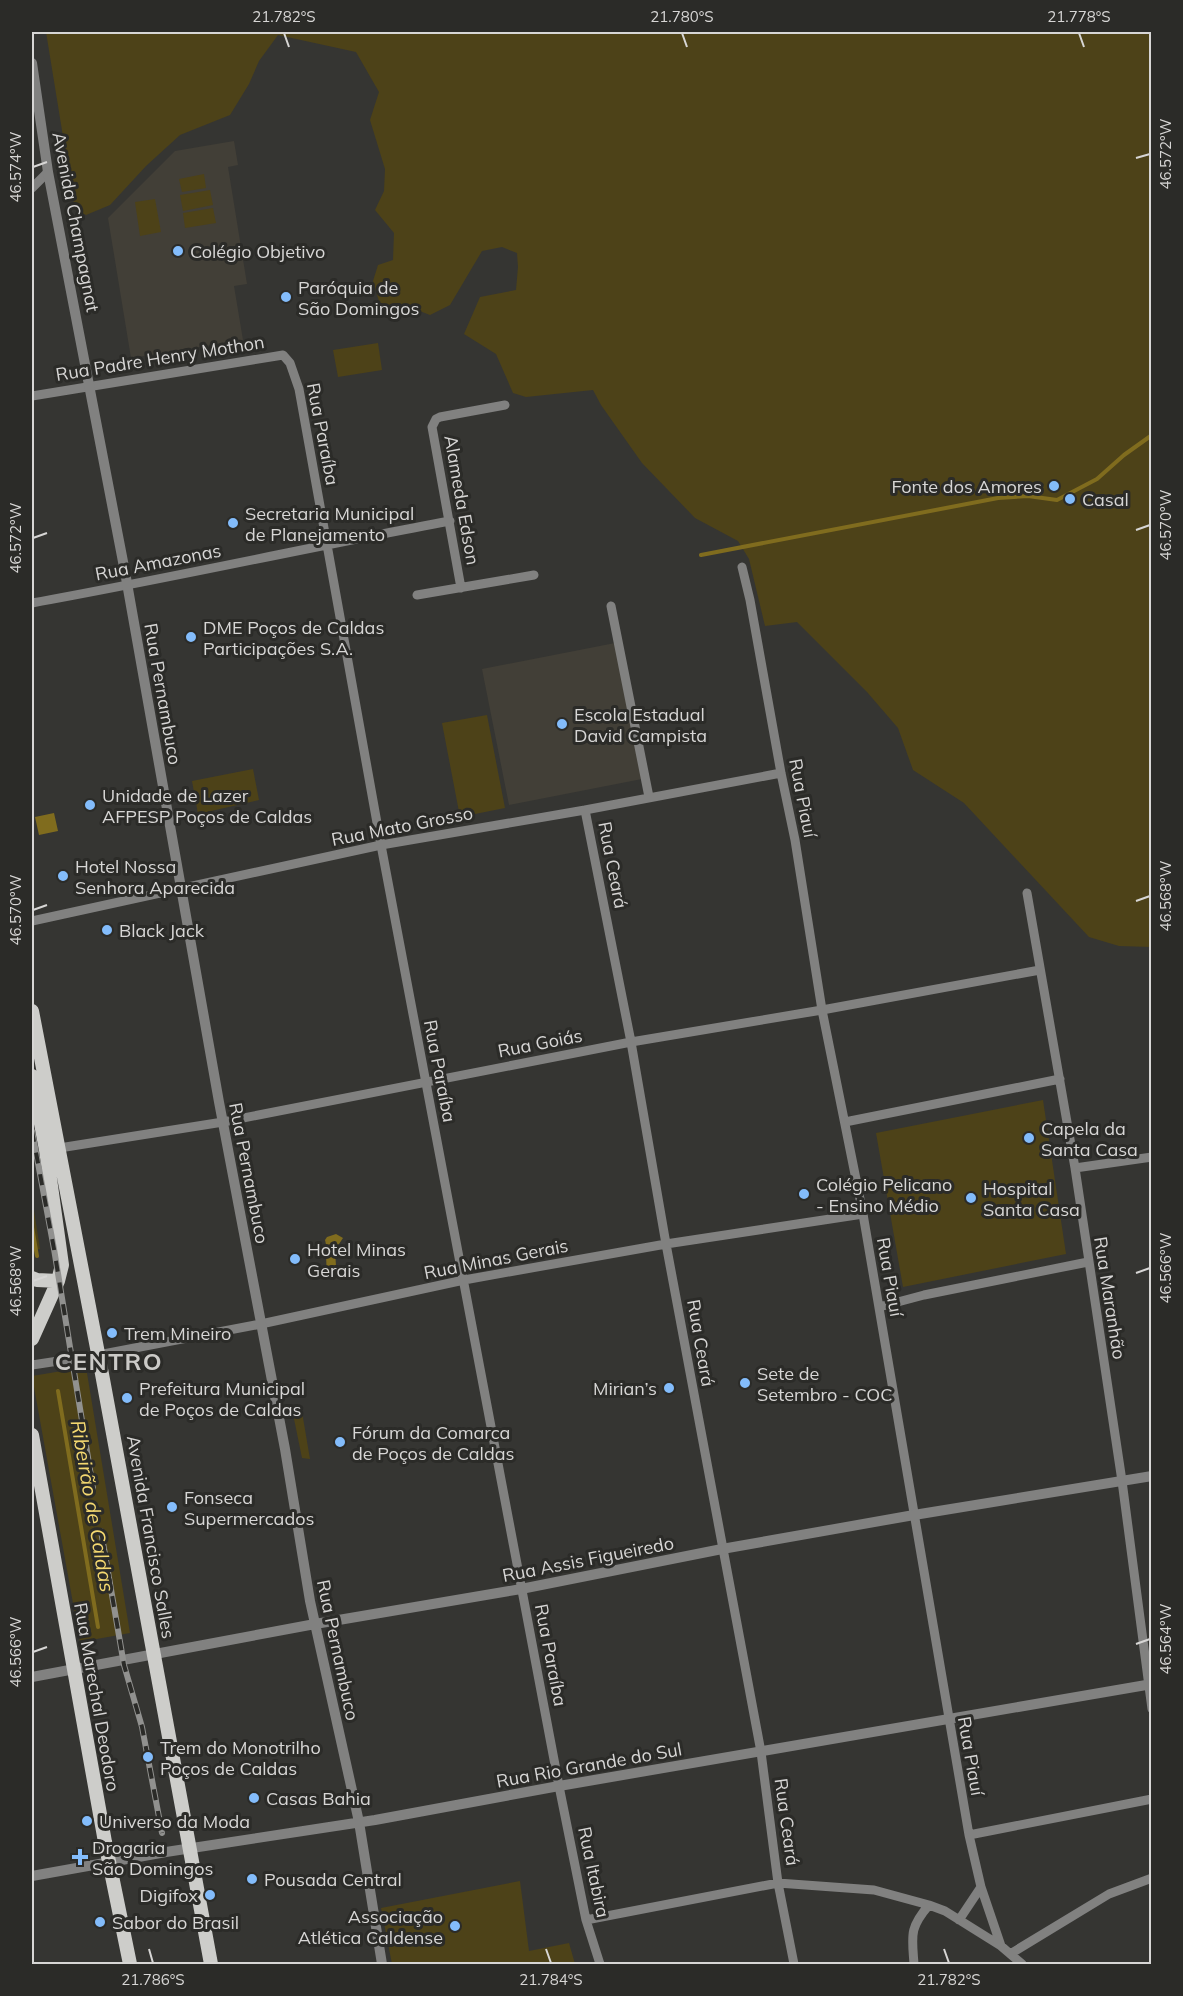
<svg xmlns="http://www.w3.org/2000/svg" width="1183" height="1996" viewBox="0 0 1183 1996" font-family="Mulish,sans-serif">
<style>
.built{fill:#423f37}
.green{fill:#4d4218}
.water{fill:#806c1e}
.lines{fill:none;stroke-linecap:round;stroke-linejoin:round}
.stream{stroke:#806c1e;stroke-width:4}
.minor{stroke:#818180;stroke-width:9}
.tertiary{stroke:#818180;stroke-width:10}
.primary{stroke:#cdcdca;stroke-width:14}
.rail-casing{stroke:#91918f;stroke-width:6}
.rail{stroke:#2b2b28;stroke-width:4;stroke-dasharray:11;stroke-linecap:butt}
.ticks{fill:none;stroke:#d7d6d5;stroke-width:2}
.poi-dot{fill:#83bcfb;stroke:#2b2b28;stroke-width:2}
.labels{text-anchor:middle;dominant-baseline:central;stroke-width:6;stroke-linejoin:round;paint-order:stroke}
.street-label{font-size:18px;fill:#d7d6d5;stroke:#2b2b28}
.poi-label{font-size:18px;fill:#d7d6d5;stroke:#2b2b28;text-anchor:start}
.water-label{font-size:20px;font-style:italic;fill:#f4d870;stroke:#2b2b28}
.district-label{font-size:24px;font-weight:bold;letter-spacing:1.5px;fill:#cbcac7;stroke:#2b2b28}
.neatline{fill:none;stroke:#d7d6d5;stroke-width:2}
.ticks-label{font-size:15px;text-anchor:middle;fill:#d7d6d5}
</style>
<rect width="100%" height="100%" fill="#353532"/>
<path class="built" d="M234,141l4,24 -10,2 19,117 -13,2 9,54 -112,18 -23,-140 67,-67z
M615,643l27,136 -133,26 -27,-136z"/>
<path class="green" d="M46,32h1105v915l-32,-1 -30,-9 -125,-134 -51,-33 -15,-42 -31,-36 -70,-70 -32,4 -16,-67 -11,-18 -43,-23 -53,-55 -41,-58 -8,-15 -67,7 -13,-4 -17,-39 -32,-20 16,-37 36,-7 2,-23 -1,-14 -15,-6 -20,4 -32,54 -20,10 -18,-7h-31l-8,-27 5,-16 15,-5 1,-27 -19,-23 9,-19 1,-22 -15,-49 9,-28 -23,-40 -78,-17 -19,26 -10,23 -19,31 -50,20 -34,31 -36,39 -24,10 -8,-4 -4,-7z
M204,174l2,14 -24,4 -3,-13z
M210,190l3,15 -30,6 -3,-16z
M155,199l6,33 -21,4 -5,-34z
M213,208l3,15 -31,5 -2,-15z
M378,343l4,27 -44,7 -5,-27z
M487,715l18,93 -45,9 -18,-94z
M253,769l6,31 -61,14 -6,-33z
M1043,1100l23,154 -163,33 -27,-154z
M32,1198l8,51 -8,1z
M86,1367l44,266 -50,9 -48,-266z
M302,1412l8,47 -8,-1 -9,-44z
M520,1881l9,70 40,-8 6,21h-183l-11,-56z"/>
<path class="water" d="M54,813l4,18 -19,4 -4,-18z
M336,1234l7,4 -8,12 1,16 -6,4 -3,-1c-2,-10 1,-19 -2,-29l2,-3z"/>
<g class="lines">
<path class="stream" d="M701,555l297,-57 30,-2 29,4 40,-21 27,-24 28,-20
M32,1227l5,29
M58,1391l40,236"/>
<path class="minor" d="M32,188l16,-16
M32,396l251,-41 7,8 9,26 82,456 178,941 27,134 14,44
M742,567l8,33 31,173 14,67 27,170 41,204 106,621 12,52 20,59
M461,588l-29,-161 4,-8 4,-2 65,-12
M417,595l117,-20
M32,603c139,-25 278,-56 418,-82
M611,606l38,191
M585,810l46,232 35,202 95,508 17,131 16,81
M1027,893l48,275 47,313 30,228
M32,921l349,-76 204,-35 196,-37
M845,1122l215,-43
M53,1149l170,-27 408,-80 191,-32 218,-40
M1075,1168l77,-11
M879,1307l45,-12 164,-33
M32,1365l66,-10 163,-31 203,-44 202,-36 197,-30
M969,1835l183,-36
M586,1920l192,-37 96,7 55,15 16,6 56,35 21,18
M959,1920l22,-33
M1010,1954l99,-60 43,-16
M914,1964c-2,-28 -5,-36 15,-59"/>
<path class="tertiary" d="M32,63l16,109 77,400 94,530 66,347 25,152 49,221 23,142
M32,1677l283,-53 206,-35 201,-40 192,-34 238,-39
M32,1876l134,-24 209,-32 184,-34 593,-102"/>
<path class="primary" d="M32,1011l70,363 109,590
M32,1076l14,74 16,115 -4,16 -26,58
M32,1278l5,2 21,1
M32,1435l73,407 25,122"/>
<defs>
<path id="rail" d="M32,1131l22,118 39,239
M101,1531l23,134 18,62 20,106"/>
</defs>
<use href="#rail" class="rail-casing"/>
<use href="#rail" class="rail"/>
</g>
<path class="ticks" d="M284,33l5,14M682,33l5,14M1079,33l5,14M1136,158l14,-4M33,167l14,-5M1136,530l14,-5M33,538l14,-5M1136,901l14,-5M33,910l14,-5M1136,1273l14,-5M33,1281l14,-5M1136,1644l14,-5M33,1652l14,-5M149,1949l4,14M546,1949l5,14M944,1949l5,14"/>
<g class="poi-dot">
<circle cx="178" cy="251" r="6"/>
<circle cx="286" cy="297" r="6"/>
<circle cx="1054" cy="486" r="6"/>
<circle cx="1070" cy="499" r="6"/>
<circle cx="233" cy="523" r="6"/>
<circle cx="191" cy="637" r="6"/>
<circle cx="562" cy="724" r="6"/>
<circle cx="90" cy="805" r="6"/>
<circle cx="63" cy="876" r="6"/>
<circle cx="107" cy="930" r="6"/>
<circle cx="1029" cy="1138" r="6"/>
<circle cx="804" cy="1194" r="6"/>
<circle cx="971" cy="1198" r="6"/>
<circle cx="295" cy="1259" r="6"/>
<circle cx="112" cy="1333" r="6"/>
<circle cx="745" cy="1383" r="6"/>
<circle cx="669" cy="1388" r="6"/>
<circle cx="127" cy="1398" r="6"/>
<circle cx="340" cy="1442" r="6"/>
<circle cx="172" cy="1507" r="6"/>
<circle cx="148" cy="1757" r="6"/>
<circle cx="254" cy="1798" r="6"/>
<circle cx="87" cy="1821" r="6"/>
<path d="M77 1848h6v6h6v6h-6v6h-6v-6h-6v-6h6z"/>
<circle cx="252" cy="1879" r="6"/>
<circle cx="210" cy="1895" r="6"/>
<circle cx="100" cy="1922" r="6"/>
<circle cx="455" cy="1926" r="6"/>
</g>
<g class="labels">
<g class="street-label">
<text transform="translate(76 222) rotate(79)">Avenida Champagnat</text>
<text transform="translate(160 358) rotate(-9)">Rua Padre Henry Mothon</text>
<text transform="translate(323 434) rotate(79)">Rua Paraíba</text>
<text transform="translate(462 500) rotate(80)">Alameda Edson</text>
<text transform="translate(158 562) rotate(-11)">Rua Amazonas</text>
<text transform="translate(163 694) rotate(80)">Rua Pernambuco</text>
<text transform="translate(803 798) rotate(79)">Rua Piauí</text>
<text transform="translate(402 826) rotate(-11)">Rua Mato Grosso</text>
<text transform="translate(613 865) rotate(79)">Rua Ceará</text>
<text transform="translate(540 1043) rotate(-11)">Rua Goiás</text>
<text transform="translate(440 1071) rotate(79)">Rua Paraíba</text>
<text transform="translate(249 1173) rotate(79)">Rua Pernambuco</text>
<text transform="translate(496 1259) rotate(-11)">Rua Minas Gerais</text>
<text transform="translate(890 1277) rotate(80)">Rua Piauí</text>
<text transform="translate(1110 1298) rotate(81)">Rua Maranhão</text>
<text transform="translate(701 1343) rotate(80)">Rua Ceará</text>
<text transform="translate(151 1537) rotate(80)">Avenida Francisco Salles</text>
<text transform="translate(588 1559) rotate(-11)">Rua Assis Figueiredo</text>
<text transform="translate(338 1650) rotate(78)">Rua Pernambuco</text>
<text transform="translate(551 1655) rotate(79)">Rua Paraíba</text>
<text transform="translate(97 1697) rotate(80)">Rua Marechal Deodoro</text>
<text transform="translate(971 1756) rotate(80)">Rua Piauí</text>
<text transform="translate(589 1765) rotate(-10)">Rua Rio Grande do Sul</text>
<text transform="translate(787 1822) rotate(82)">Rua Ceará</text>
<text transform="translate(594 1872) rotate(78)">Rua Itabira</text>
</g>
<g class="poi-label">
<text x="190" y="251">Colégio Objetivo</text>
<text x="298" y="287">Paróquia de<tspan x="298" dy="21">São Domingos</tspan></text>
<text x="1042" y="486" text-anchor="end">Fonte dos Amores</text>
<text x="1082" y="499">Casal</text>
<text x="245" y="513">Secretaria Municipal<tspan x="245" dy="21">de Planejamento</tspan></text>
<text x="203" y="627">DME Poços de Caldas<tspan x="203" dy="21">Participações S.A.</tspan></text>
<text x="574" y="714">Escola Estadual<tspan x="574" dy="21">David Campista</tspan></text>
<text x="102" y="795">Unidade de Lazer<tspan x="102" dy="21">AFPESP Poços de Caldas</tspan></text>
<text x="75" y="866">Hotel Nossa<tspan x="75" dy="21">Senhora Aparecida</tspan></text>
<text x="119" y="930">Black Jack</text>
<text x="1041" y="1128">Capela da<tspan x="1041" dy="21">Santa Casa</tspan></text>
<text x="816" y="1184">Colégio Pelicano<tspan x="816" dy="21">- Ensino Médio</tspan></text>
<text x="983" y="1188">Hospital<tspan x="983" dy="21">Santa Casa</tspan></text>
<text x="307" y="1249">Hotel Minas<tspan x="307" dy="21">Gerais</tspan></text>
<text x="124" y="1333">Trem Mineiro</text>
<text x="757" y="1373">Sete de<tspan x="757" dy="21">Setembro - COC</tspan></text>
<text x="139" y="1388">Prefeitura Municipal<tspan x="139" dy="21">de Poços de Caldas</tspan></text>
<text x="657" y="1388" text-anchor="end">Mirian’s</text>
<text x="352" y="1432">Fórum da Comarca<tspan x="352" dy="21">de Poços de Caldas</tspan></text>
<text x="184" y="1497">Fonseca<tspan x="184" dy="21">Supermercados</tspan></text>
<text x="160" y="1747">Trem do Monotrilho<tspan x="160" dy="21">Poços de Caldas</tspan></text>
<text x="266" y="1798">Casas Bahia</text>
<text x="99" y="1821">Universo da Moda</text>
<text x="92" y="1847">Drogaria<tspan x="92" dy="21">São Domingos</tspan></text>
<text x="264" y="1879">Pousada Central</text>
<text x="198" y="1895" text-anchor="end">Digifox</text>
<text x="443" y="1916" text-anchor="end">Associação<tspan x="443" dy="21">Atlética Caldense</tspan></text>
<text x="112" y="1922">Sabor do Brasil</text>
</g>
<g class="water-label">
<text transform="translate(93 1506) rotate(80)">Ribeirão de Caldas</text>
</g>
<g class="district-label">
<text x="109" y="1361">CENTRO</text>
</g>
</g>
<rect width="1183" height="1996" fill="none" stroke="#2b2b28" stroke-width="66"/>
<rect x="33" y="33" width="1117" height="1930" class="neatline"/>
<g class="ticks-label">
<text x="284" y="22">21.782°S</text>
<text x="682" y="22">21.780°S</text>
<text x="1079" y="22">21.778°S</text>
<text transform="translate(1166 154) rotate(-90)" y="5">46.572°W</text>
<text transform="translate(16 167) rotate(-90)" y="5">46.574°W</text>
<text transform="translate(1166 525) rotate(-90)" y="5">46.570°W</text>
<text transform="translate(16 538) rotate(-90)" y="5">46.572°W</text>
<text transform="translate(1166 896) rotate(-90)" y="5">46.568°W</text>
<text transform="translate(16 910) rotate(-90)" y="5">46.570°W</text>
<text transform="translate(1166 1268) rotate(-90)" y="5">46.566°W</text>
<text transform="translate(16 1281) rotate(-90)" y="5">46.568°W</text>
<text transform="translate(1166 1639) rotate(-90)" y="5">46.564°W</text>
<text transform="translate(16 1652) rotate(-90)" y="5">46.566°W</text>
<text x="153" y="1985">21.786°S</text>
<text x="551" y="1985">21.784°S</text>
<text x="949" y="1985">21.782°S</text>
</g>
</svg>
